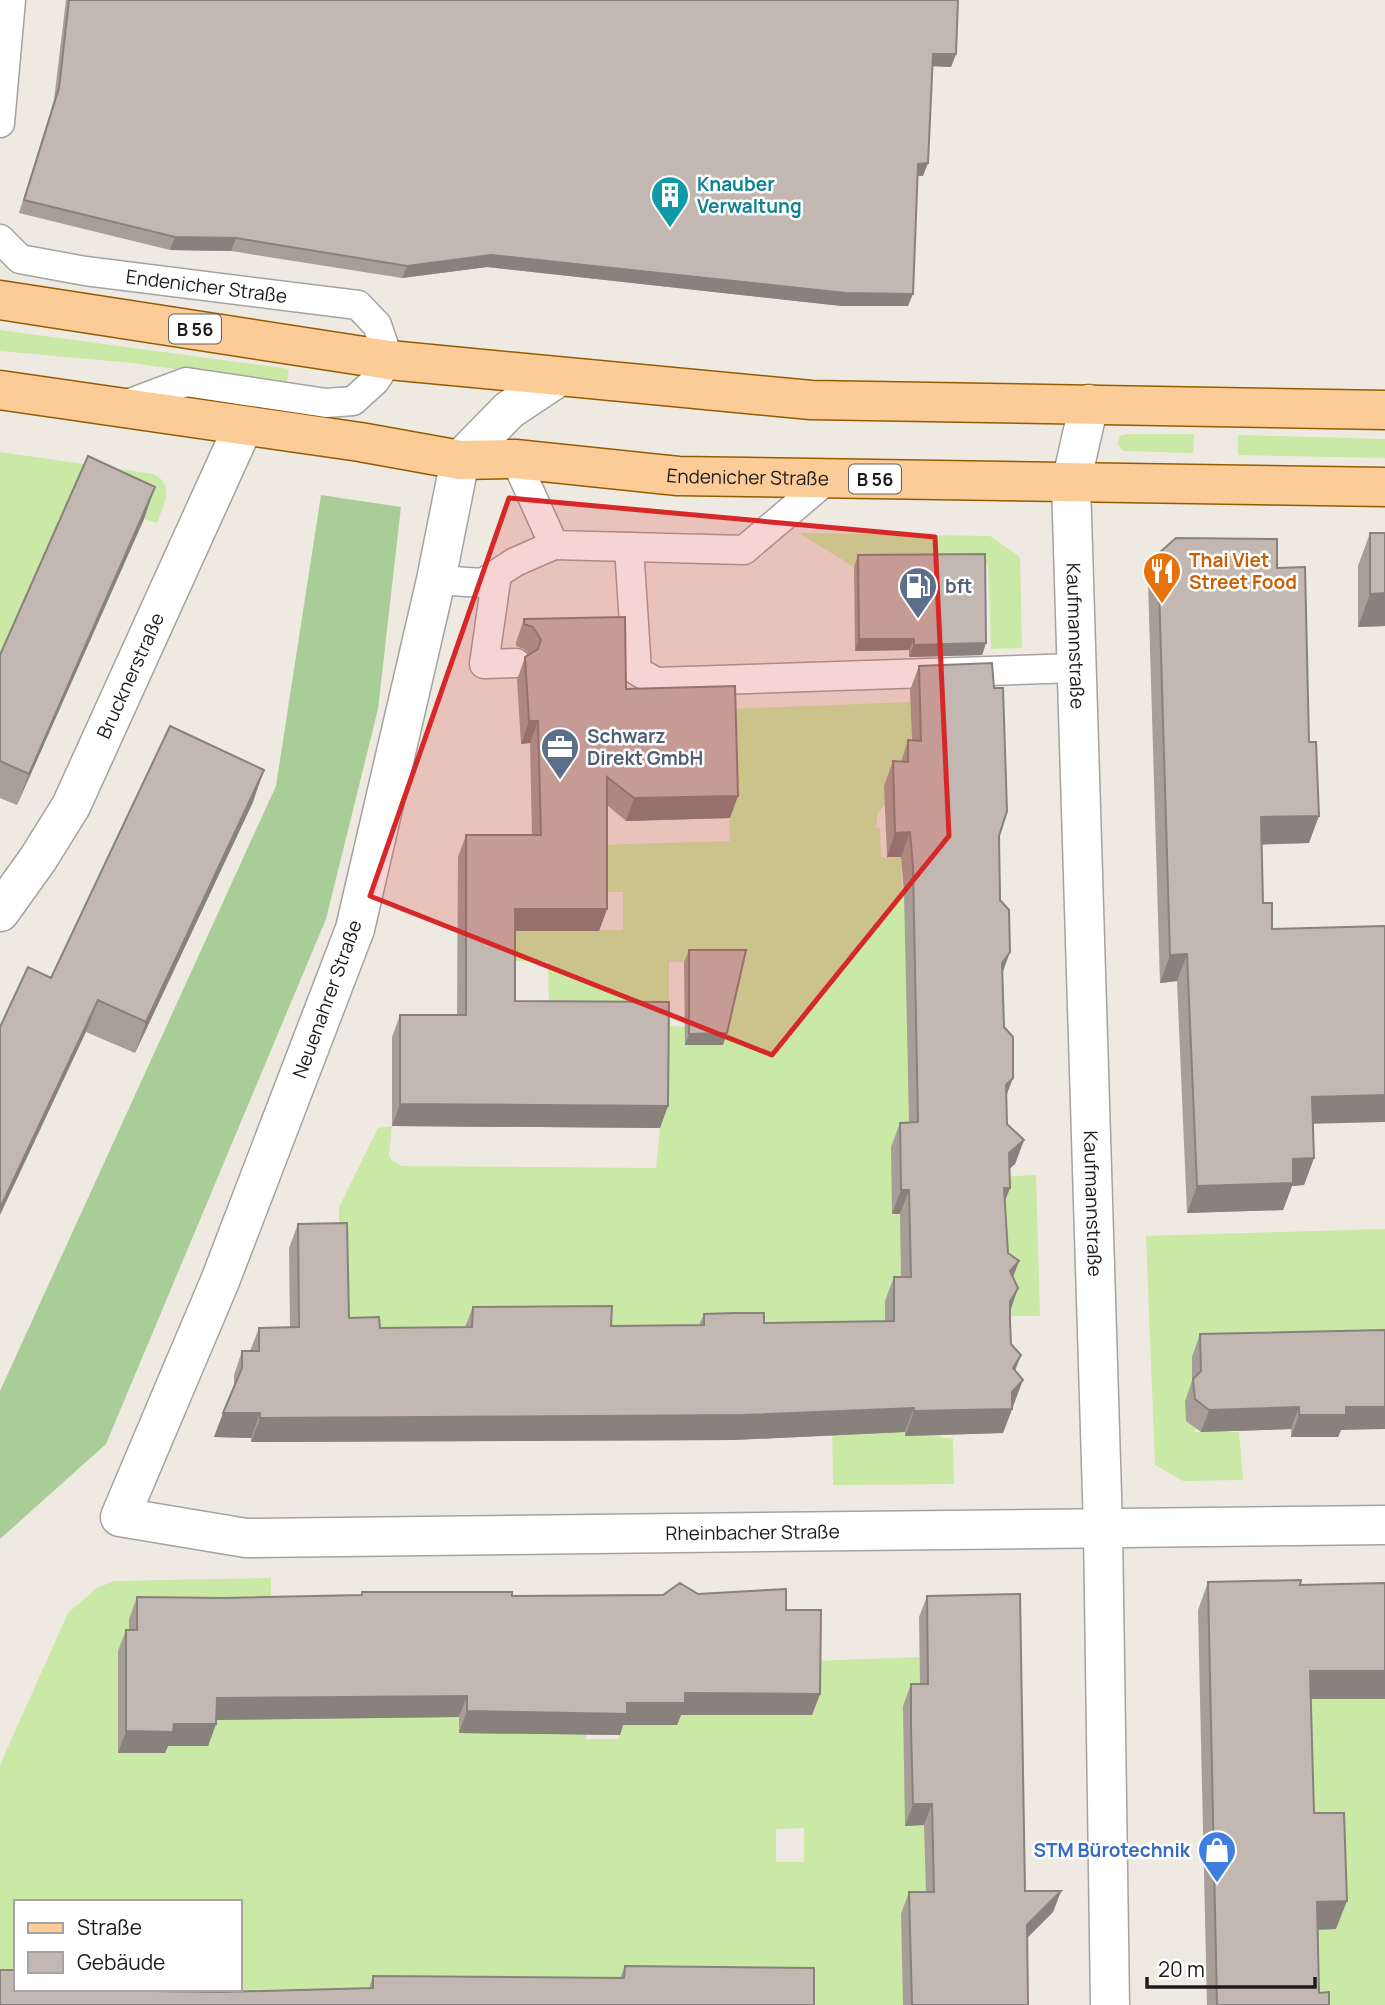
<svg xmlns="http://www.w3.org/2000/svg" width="1385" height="2005" viewBox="0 0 1385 2005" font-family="Manrope,sans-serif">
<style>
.grass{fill:#cae9a6;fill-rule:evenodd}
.forest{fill:#a9cd96}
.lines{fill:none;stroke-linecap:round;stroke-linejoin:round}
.lane-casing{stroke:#a3a3a3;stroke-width:31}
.street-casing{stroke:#a3a3a3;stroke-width:41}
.primary-casing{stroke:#945c00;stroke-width:41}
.lane{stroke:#fff;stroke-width:28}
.street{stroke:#fff;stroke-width:38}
.primary{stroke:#fccc98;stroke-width:38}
.wall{fill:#a79e98}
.shaded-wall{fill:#88817c}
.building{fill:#c2b8b1;stroke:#88817c;stroke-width:2}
.marked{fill:#d62828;fill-opacity:0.2;stroke:#d62828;stroke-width:5;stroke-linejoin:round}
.labels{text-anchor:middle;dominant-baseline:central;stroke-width:5;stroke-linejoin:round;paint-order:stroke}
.shield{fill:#fff;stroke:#606060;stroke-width:2}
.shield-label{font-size:18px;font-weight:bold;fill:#1c1c1c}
.culture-label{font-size:19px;font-weight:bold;fill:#0d838f;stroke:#fff;text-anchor:start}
.street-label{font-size:19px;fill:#1c1c1c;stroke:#fff}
.food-label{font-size:19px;font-weight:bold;fill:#c56008;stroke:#fff;text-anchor:start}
.service-label{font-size:19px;font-weight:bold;fill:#4e5e75;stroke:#fff;text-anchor:start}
.shop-label{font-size:19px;font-weight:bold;fill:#366cbe;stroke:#fff;text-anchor:end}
</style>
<rect width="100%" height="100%" fill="#eee9e1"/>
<path class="grass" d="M0,330l289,39 -3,16 -154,-22 -132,-12z
M1127,434h67l-1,19 -70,-2 -6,-7 3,-8z
M1238,435l147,4v19l-147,-3z
M0,452l153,22c23,10 10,32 4,49l-13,-4 -144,139z
M799,533l191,3 30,21 2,91 -31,1 -3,-84 -134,2z
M911,702l1,63 -27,21v19l-7,7 -2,15 4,1 1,29h20l1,34 13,1 -9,66 2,125 92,94 36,-2 4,141h-39l-97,79 1,40h35l1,3h12l1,46 -121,1 -2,-136 -491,-7 -1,-135 39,-79 14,-2 -3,29 3,6 10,5 254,2 4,-40v-103l24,2 57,-65h-72v51h-120l-1,-52h-41v-30l116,-1v-38h-24l-2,-47 133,-4 -3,-132z
M1385,1229v124l-190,71v8h44l4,48 -60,1 -28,-16 -9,-229z
M271,1578v41l-153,32v102h47l1,-7 43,-49 377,20v22h33l1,-22 31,8h26v-10h135l1,-54 107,-4v49l-15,119h28l-7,89h-25l1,32 12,59h-886l-28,-10v-230l68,-152 29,-25 17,-7zM804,1828v34h-28v-33zM16,1902h224v87h-224z
M1305,1689l80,9v307h-85l6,-75 30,-1 -32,-88z"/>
<path class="forest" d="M321,495l80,12 -23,202 -52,210 -220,525 -106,95v-148l276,-605z"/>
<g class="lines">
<defs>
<g id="lane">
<path d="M0,123l11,-123"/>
<path id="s1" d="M0,239l20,20 65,12 273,34 19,20 12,35 -14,21 -22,20 -27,2 -140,-21 -64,24"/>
<path d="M515,459l39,86 190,5 85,-72"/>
<path d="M629,547l8,124 19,11 420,-14"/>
<path d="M497,574l-13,90 32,-1"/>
<path d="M436,580l47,3 32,-21 39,-17"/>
</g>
<g id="street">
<path id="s2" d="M557,378l-48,32 -49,50 -24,120 -81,349 -135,352 -100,236 126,21 1139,-13"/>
<path id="s3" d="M1089,404l-18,79 32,1045 7,477"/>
<path id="s4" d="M0,912l38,-53 33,-53 172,-379"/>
</g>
<g id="primary">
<path d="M0,300l389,60 422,40 574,10"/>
<path id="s5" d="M0,390l360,52 100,18 55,-1 163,17 707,11"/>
</g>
</defs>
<use href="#lane" class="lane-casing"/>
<use href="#street" class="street-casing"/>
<use href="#primary" class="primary-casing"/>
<use href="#lane" class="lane"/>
<use href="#street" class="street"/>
<use href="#primary" class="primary"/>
</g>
<path class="wall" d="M66,0h892l-2,54 -5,13 -18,-1 -10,110h-5l-10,130h-66l-355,-39 -85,11 -171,-27 -61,-1 -151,-37 35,-113z
M144,519l-127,286 -17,-7v-143z
M1370,533h15v93l-27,1v-61z
M1158,554l119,14 32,275 -48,1 2,59 9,26 41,195 1,34 -10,27 -12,1 -9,24 -96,3 -10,-232 -17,2 -12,-402z
M858,555l128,88 -4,12 -73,2v-7l-54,1 -1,-84z
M524,619l102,70 104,129 -104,3 -19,-16v104l-8,22h-84v70l145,127 -268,-2v-89l8,-22h57l1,-158 8,-22h66l-2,-92 -9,1 -4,-64 8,-23 3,-2 -4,-6 -8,-3v-4z
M919,666l80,170 8,288 17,16 -9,24 -6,5 -4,31 3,53 11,8 -6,16 -3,34 1,33 4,27 -1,33 -11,29 -98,3v-4l-171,8 -483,2v-4l-37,-1 20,-49v-13l8,-24h8l9,-23h31l-1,-80 9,-24 51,94 31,10 85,-1 8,-20 138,19 88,-1 5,-11 60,9 121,-2v-20l9,-24h7l-1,-63h-8l-1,-67 9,-24h9l-5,-231 -3,-35h-14l-3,-71 9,-25 8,1 7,-22h4l-2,-50z
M253,802l-118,251 -49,-21 -35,-54z
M689,950l34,95h-38l-1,-83z
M1200,1334l141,96 -3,7h-47v-8l-90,3 -15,-11 -1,-20 7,-20v-24z
M1208,1582l92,3 85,114h-74l3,114 22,116 -19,1 2,63 10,12h-122l-9,-395z
M362,1592l150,4 186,-2 88,16 34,84 -8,21h-131l-4,10h-54l-3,10 -161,-2v-16l-243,3v4l-8,22h-40l-3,7h-47v-102l8,-21h3v-11l8,-22 87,1 137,-3z
M927,1596l98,295h36l-8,21 -26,26 1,67h-125l-2,-91 8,-22h17l-2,-67 -19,1 -2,-120 8,-22h9l-1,-67z
M625,1966l189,39 -798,-16 205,3 148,-4 4,-12 247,2z"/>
<path class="shaded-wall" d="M933,54h23l-5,13 -22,-1z
M928,163l-5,13h-9l4,-12z
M175,237l61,1 -5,13 -61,-1z
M491,255l422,39 -5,12h-66l-355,-39 -85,11 5,-12z
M155,487l-11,32 -127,286 12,-31z
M1385,593v33l-27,1 12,-33z
M859,639h55l-5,11 -54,1z
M986,643l-4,12 -73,2 5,-12z
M529,721h9l-8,22 -9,1z
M264,770l-11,32 -118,251 11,-31z
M738,796l-8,22 -104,3 8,-23z
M1319,816l-10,27 -58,2 10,-28z
M910,832l-9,25h-14l8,-24z
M515,909h92l-8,22h-92z
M1010,952l-9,25 1,-14z
M1187,954l-10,27 -17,2 10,-28z
M98,1000l-12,32 -86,183v-7z
M727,1033l-4,12h-38l4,-11z
M1013,1078l-9,24 2,-17z
M1385,1095v27l-83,2 10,-27z
M400,1104l268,2 -8,22 -268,-2z
M1024,1140l-9,24 -15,13 9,-24z
M1314,1158l-10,27 -12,1 -9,24 -96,3 10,-27 96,-27z
M1004,1188h6l-9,24z
M901,1190h8l-9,24h-8z
M1019,1261l-9,24v-14z
M1018,1288l-8,24v-10z
M1021,1355l-9,24 1,-11z
M1023,1380l-9,24 -5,5h3l-9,24 -98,3 9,-25 98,-19z
M1299,1407l-8,22 -90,3 8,-22z
M1346,1407h39v22l-44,1 -3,7h-47l8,-22z
M914,1408l-9,24 -171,8 -483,2 9,-24z
M223,1413h37l-9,25 -37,-1z
M1310,1671h75v28h-85z
M685,1693l135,1 -8,21h-131l-4,10h-54l-3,10 -161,-2 8,-22 160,-8z
M467,1696l-8,21 -250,3 8,-22z
M174,1724h42l-8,22h-40l-3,7h-47l8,-22z
M913,1804h19l-8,21 -19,1z
M1061,1891l-8,21 -34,34 8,-21z
M1347,1901l-11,28 -30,1 11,-28z"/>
<path class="building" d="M69,0h889l-2,54h-23l-5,109 -10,1 -5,130 -67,-1 -355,-38 -84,11 -171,-28 -61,-1 -151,-37 35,-112z
M88,456l67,31 -126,287 -29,-13v-106z
M1370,533h15v60l-15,1z
M1176,538l101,1v29l28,-1 4,175h7l3,74 -58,1 2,86h9v26l113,-3v169l-73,2 2,61 -21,1v24l-96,3 -10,-232 -17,1 -12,-401z
M985,554l1,89 -72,2v-6h-55l-1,-84z
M625,617l1,72 109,-3 3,110 -104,2 -27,-21v132h-92v92l154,1 -1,104 -268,-2v-89h66v-180h75l-3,-114h-9l-4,-64 13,-8 3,-9 -8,-13 -9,-3v-5z
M992,663l2,25h9l4,123 -8,25 1,64 9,10 1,42 -8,11 2,64 9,10v41l-7,7 1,39 17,16 -15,13 1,35h-6l4,65 11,8 -9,10 8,17 -8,14v19l1,23 10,11 -8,13 10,12 -11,12v17l-98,2v-3l-171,7 -483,3v-5h-37l19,-45v-17h17v-23l40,-1 -1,-103 49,-1 2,95 30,-1 1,11 92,-1 1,-20 139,-1 -1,20 93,-1v-11l31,-1h29v10l130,-2v-44h17l-2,-87h-8l-1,-67 18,-1 -5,-255 -3,-35 -15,1 -2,-72 15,1v-22l13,1 -2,-75z
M170,726l94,44 -118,252 -48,-22 -98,208v-181l28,-60 23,11z
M689,950h57l-19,83 -38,1z
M1385,1330v77h-39v8h-47v-8l-90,3 -14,-11 -2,-20 8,-8 -1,-37z
M1301,1580l-1,5 85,-2v88h-75l4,142h30l3,88 -30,1 2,91 10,-1v13h-112l-9,-423z
M680,1583l18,11 88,-5v21h35l-1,84 -135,-1v10h-58v11l-160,-3v-15l-250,2 -1,26h-42l-1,8 -47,-1v-101h11v-33l87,1 138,-3v-3h150v4l151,-1z
M1020,1594l5,297h36l-34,34 1,80h-116l-3,-113h25l-2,-88h-19l-2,-75v-45h17l-1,-88z
M625,1966l189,2v37h-814v-35h16v19l205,3 152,-4v-12l251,2z"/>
<path class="marked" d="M509,498l426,39 14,299 -177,219 -402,-159z"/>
<defs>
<symbol id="building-pin" viewBox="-11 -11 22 30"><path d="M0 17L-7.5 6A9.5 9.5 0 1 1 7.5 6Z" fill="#0f9aa8" stroke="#fff"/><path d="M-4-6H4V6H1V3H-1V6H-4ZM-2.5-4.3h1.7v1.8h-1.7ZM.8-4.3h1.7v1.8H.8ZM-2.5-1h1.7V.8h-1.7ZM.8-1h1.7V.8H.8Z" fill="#fff"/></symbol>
<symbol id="restaurant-pin" viewBox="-11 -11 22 30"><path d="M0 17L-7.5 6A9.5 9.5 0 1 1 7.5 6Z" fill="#e8710a" stroke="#fff"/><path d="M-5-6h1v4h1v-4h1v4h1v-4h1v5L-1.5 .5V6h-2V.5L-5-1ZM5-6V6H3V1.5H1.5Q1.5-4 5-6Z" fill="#fff"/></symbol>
<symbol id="fuel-pin" viewBox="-11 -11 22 30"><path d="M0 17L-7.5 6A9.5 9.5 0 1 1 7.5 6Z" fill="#5c6f8a" stroke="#fff"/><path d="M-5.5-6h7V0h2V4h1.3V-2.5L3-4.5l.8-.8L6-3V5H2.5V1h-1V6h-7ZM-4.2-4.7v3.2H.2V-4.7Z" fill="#fff"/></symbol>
<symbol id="office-pin" viewBox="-11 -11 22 30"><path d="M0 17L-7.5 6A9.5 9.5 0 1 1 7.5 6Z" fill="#5c6f8a" stroke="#fff"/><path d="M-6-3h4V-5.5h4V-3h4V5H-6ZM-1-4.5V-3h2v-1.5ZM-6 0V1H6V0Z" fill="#fff"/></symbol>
<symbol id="shop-pin" viewBox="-11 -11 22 30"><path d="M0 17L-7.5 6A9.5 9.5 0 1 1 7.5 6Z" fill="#3f7fe0" stroke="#fff"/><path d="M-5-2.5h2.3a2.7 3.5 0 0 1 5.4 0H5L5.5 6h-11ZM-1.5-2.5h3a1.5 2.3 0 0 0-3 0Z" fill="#fff"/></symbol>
</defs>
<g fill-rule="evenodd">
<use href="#building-pin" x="648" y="173" width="44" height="60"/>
<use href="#restaurant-pin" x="1140" y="549" width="44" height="60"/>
<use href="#fuel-pin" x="896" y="564" width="44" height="60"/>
<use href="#office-pin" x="538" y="725" width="44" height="60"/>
<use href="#shop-pin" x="1195" y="1828" width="44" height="60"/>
</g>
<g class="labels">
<g class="shield">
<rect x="169" y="314.5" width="52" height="29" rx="5"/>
<rect x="849" y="464.5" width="52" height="29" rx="5"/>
</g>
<g class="shield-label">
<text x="195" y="329">B 56</text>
<text x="875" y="479">B 56</text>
</g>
<g class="culture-label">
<text x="697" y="184">Knauber<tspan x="697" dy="22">Verwaltung</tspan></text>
</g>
<g class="street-label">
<text stroke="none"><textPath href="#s1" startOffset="217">Endenicher Straße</textPath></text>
<text stroke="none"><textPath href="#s5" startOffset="754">Endenicher Straße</textPath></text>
<text stroke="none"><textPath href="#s3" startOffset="234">Kaufmannstraße</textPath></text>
<text stroke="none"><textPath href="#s4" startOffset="271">Brucknerstraße</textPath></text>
<text transform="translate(327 999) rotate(-70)">Neuenahrer Straße</text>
<text stroke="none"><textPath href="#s3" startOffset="802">Kaufmannstraße</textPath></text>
<text stroke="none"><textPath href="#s2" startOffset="1876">Rheinbacher Straße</textPath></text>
</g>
<g class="food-label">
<text x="1189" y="560">Thai Viet<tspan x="1189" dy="22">Street Food</tspan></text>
</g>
<g class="service-label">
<text x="945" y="586">bft</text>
<text x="587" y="736">Schwarz<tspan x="587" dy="22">Direkt GmbH</tspan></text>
</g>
<g class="shop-label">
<text x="1190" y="1850">STM Bürotechnik</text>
</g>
</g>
<rect x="14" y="1900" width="228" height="91" fill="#ffffff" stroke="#a4a4a4" stroke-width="2"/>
<rect x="28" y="1923" width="35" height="10" fill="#fccc98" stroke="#a4a4a4" stroke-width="2"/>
<text x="77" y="1935" font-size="21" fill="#1c1c1c">Straße</text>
<rect x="28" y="1952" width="35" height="21" fill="#c2b8b1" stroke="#a4a4a4" stroke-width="2"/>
<text x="77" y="1970" font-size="21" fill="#1c1c1c">Gebäude</text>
<path d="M1147 1977v10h168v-10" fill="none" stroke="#1c1c1c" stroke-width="3.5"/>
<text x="1158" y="1977" font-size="21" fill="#1c1c1c" stroke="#ffffff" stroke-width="5" paint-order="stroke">20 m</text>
</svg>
